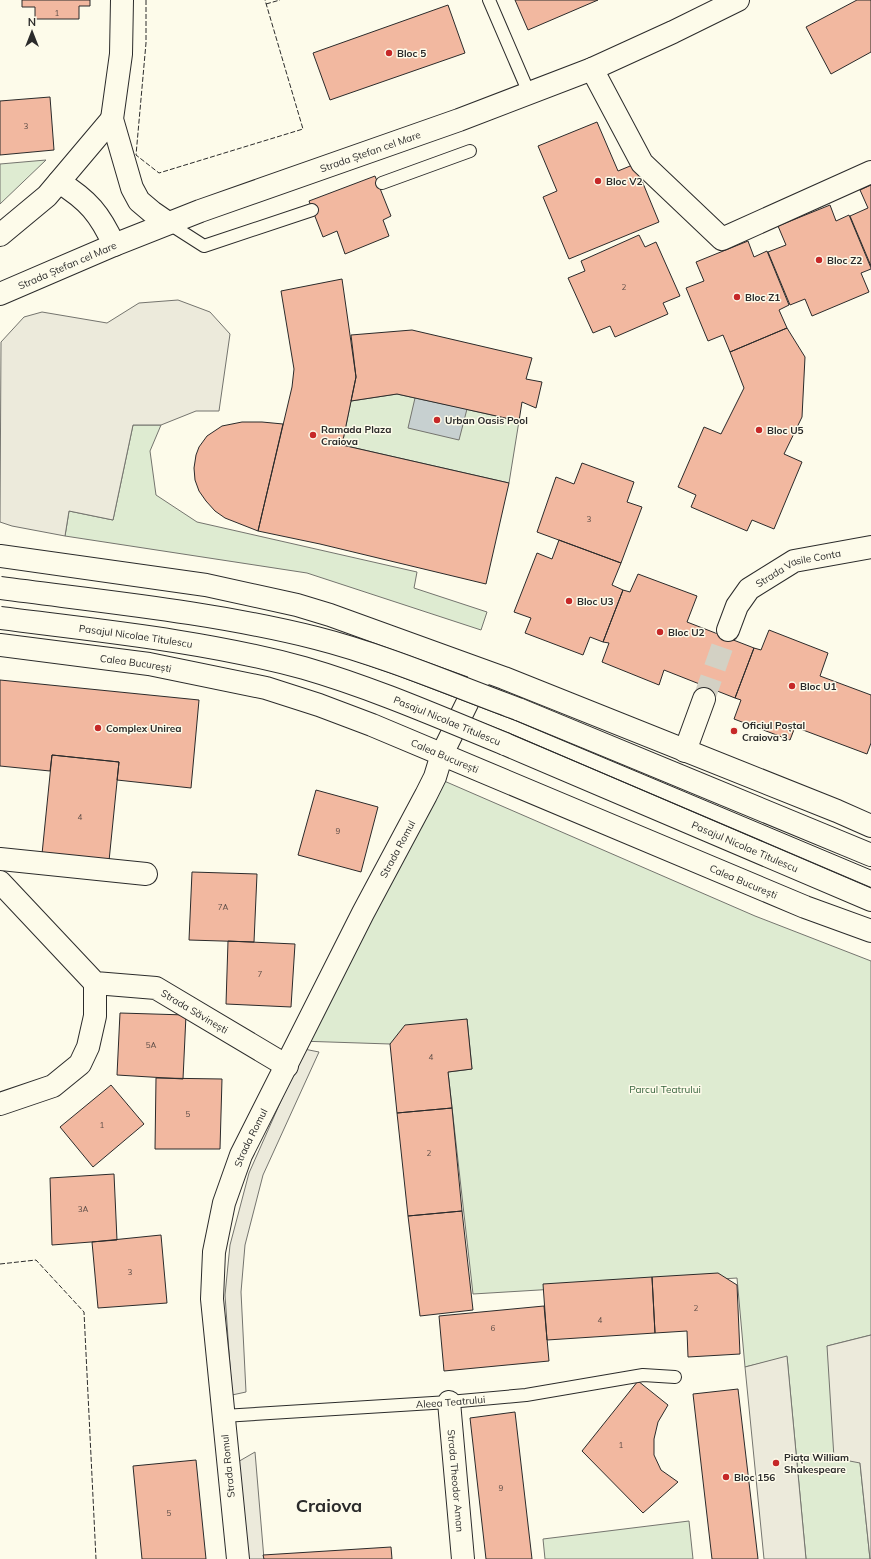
<svg xmlns="http://www.w3.org/2000/svg" width="871" height="1559" viewBox="0 0 871 1559" font-family="Mulish,sans-serif">
<style>
.green{fill:#deebd1;stroke:#74746e}
.parking{fill:#eceadb;stroke:#74746e}
.water{fill:#c7d0d0;stroke:#74746e}
.building{fill:#f2b8a0;stroke:#2b2b2b}
.lines{fill:none;stroke-linecap:round;stroke-linejoin:round}
.street-tunnel{stroke:#d3d1c4;stroke-width:22;stroke-dasharray:22 11;stroke-linecap:butt}
.lane-casing{stroke:#2b2b2b;stroke-width:14}
.street-casing{stroke:#2b2b2b;stroke-width:24}
.secondary-casing{stroke:#2b2b2b;stroke-width:24}
.lane{stroke:#fdfbea;stroke-width:12}
.street{stroke:#fdfbea;stroke-width:22}
.secondary{stroke:#fdfbea;stroke-width:22}
.tram{stroke:#2b2b2b;stroke-width:1}
.secondary-bridge-casing{stroke:#2b2b2b;stroke-width:24;stroke-linecap:butt}
.secondary-bridge{stroke:#fdfbea;stroke-width:22}
.fence{stroke:#2b2b2b;stroke-width:1;stroke-dasharray:5 2;stroke-linecap:butt}
.poi-dot{fill:#c62828;stroke:#fdfbea;stroke-width:1.5}
.labels{text-anchor:middle;dominant-baseline:central;stroke-width:3;stroke-linejoin:round;paint-order:stroke}
.number-label{font-size:8px;fill:#5d4e48}
.poi-label{font-size:10px;font-weight:bold;fill:#2b2b2b;stroke:#fdfbea;text-anchor:start}
.street-label{font-size:10px;fill:#2b2b2b;stroke:#fdfbea}
.park-label{font-size:10px;fill:#34623c;stroke:#fdfbea}
.town-label{font-size:18px;font-weight:bold;fill:#2b2b2b;stroke:#fdfbea}
</style>
<rect width="100%" height="100%" fill="#fdfbea"/>
<path class="green" d="M46,160l-46,44v-40z
M397,394l122,27 -10,62 -167,-38 9,-44z
M133,425h28l-11,26 6,44 41,27 220,50 -3,16 73,24 -6,18 -174,-57 -242,-37 4,-25 44,9z
M435,777l320,139 116,45v374l-44,11 33,117 10,96h-64l-19,-202 -42,10 -8,-89 -264,16 -25,-222 24,-3 -5,-50 -77,25 -91,-3z
M689,1521l4,38h-148l-2,-20z"/>
<path class="parking" d="M178,300l32,12 20,22 -11,77h-23l-35,14h-28l-20,95 -44,-9 -4,25 -53,-10 -12,-4 1,-180 23,-25 18,-5 65,11 32,-20z
M304,1049l15,3 -56,123 -18,70 -4,47 5,100 -14,3 -7,-100 5,-50 19,-72z
M871,1335v224h-1l-10,-96 -26,-5 -7,-112z
M787,1356l19,203h-42l-19,-192z
M255,1452l9,107h-20l-8,-96z"/>
<path class="water" d="M415,398l52,11 -8,31 -51,-12z"/>
<path class="building" d="M22,0h68v6h-11v13h-44v-12h-13z
M515,0h83l-70,30z
M857,0h14v52l-40,22 -25,-47z
M448,5l17,48 -135,47 -17,-47z
M50,97l4,53 -54,5v-54z
M597,122l21,49 17,-7 24,58 -90,37 -26,-62 14,-6 -19,-45z
M375,176l16,40 -8,4 6,16 -44,18 -8,-23 -14,6 -14,-36z
M871,185v81l-21,-50 18,-8 -8,-18z
M830,205l6,16 13,-6 22,53v1l-10,4 8,19 -57,24 -7,-17 -15,6 -22,-53 18,-7 -8,-19z
M639,235l6,12 11,-5 24,54 -17,7 5,11 -53,23 -5,-11 -17,7 -25,-55 17,-7 -4,-10z
M748,241l6,16 13,-6 22,54 -10,5 8,18 -57,24 -7,-17 -15,6 -22,-53 18,-7 -8,-19z
M342,279l14,98 -14,68 167,38 -23,101 -166,-40 -62,-13 34,-144 2,-18 -13,-78z
M787,328l18,29 -3,60 -18,37 18,8 -28,67 -22,-9 -5,11 -56,-24 5,-12 -18,-8 26,-60 17,7 23,-46 -14,-36z
M412,330l120,28 -6,21 16,3 -6,26 -14,-6 -3,19 -122,-27 -46,7 5,-24 -5,-42z
M242,422h20l21,2 -25,107 -33,-13 -10,-7 -9,-10 -7,-10 -4,-11 -1,-12 2,-13 3,-8 8,-11 15,-10z
M582,463l52,19 -7,20 15,5 -21,56 -84,-31 19,-55 18,7z
M559,540l62,23 -9,22 11,5 -20,52 -13,-5 -7,18 -58,-22 6,-15 -17,-6 23,-59 15,6z
M638,574l59,22 -10,26 67,26 -19,50 -71,-28 -5,15 -57,-23 7,-19 -6,-1 20,-52 7,2z
M769,630l59,23 -8,23 51,19v48l-4,11 -72,-27 -5,13 -56,-21 7,-19 -6,-2 19,-50 7,2z
M0,680l199,20 -8,88 -74,-8 2,-18 -67,-7 -2,16 -50,-5z
M52,755l67,7 -10,99 -67,-7z
M316,790l62,17 -17,65 -63,-17z
M192,872l65,2 -3,68 -65,-2z
M228,941l67,3 -4,63 -65,-3z
M120,1013l66,2 -3,64 -66,-4z
M467,1019l5,50 -24,3 4,36 -55,5 -7,-69 15,-19z
M156,1078l66,1 -2,70h-65z
M111,1085l33,39 -51,43 -33,-40z
M452,1108l10,103 -54,5 -11,-103z
M114,1174l3,66 -65,5 -2,-67z
M462,1211l11,99 -53,6 -12,-100z
M161,1235l6,68 -69,5 -6,-66z
M718,1273l19,12 3,69 -52,3 -1,-26 -32,2 -3,-56z
M652,1277l3,56 -108,7 -4,-56z
M544,1306l5,55 -105,10 -5,-55z
M638,1381l30,24 -10,17 -4,17v16l7,15 17,12 -35,31 -61,-62z
M738,1389l20,170h-46l-19,-165z
M515,1412l17,147h-46l-16,-141z
M196,1460l10,99h-64l-9,-93z
M391,1547l1,12h-128l-1,-4z"/>
<g class="lines">
<path class="street-tunnel" d="M704,699l24,-69"/>
<defs>
<g id="lane">
<path d="M489,0l40,93"/>
<path d="M382,183l88,-32"/>
<path d="M168,223l36,23 108,-36"/>
<path id="s1" d="M223,1416l226,-14 77,-7 117,-20 32,2"/>
</g>
<g id="street">
<path d="M592,69l50,94 80,76 149,-67"/>
<path id="s2" d="M728,630l9,-24 12,-17 45,-28 77,-14"/>
<path d="M685,751l19,-52"/>
<path d="M0,859l146,15"/>
<path id="s3" d="M0,882l95,101 61,5 131,78"/>
<path d="M0,1104l53,-18 27,-22 8,-17 7,-31v-33"/>
<path id="s4" d="M449,1402l14,157"/>
<path id="s5" d="M238,1559l-26,-260 2,-47 10,-49 17,-48 122,-242 63,-118 9,-18 7,-23 41,-83"/>
</g>
<g id="secondary">
<path d="M122,0l-1,54 -9,65 20,69 7,13 13,11 16,11"/>
<path d="M59,182c29,18 41,32 55,63"/>
<path d="M0,235l47,-39 65,-77"/>
<path id="s6" d="M0,294l114,-49 86,-34 259,-91 133,-51 81,-37 65,-32"/>
<path d="M0,556l206,29 91,20 33,10 174,63 333,133 34,15"/>
<path id="s7" d="M0,645l149,19 117,24 53,17 53,20 433,182 66,24"/>
<path d="M518,709l353,146"/>
<path id="s8" d="M505,744l366,156"/>
</g>
</defs>
<use href="#lane" class="lane-casing"/>
<use href="#street" class="street-casing"/>
<use href="#secondary" class="secondary-casing"/>
<use href="#lane" class="lane"/>
<use href="#street" class="street"/>
<use href="#secondary" class="secondary"/>
<path class="tram" d="M0,595l125,16 116,19 83,20 75,26 115,44 357,150
M0,608l235,34 86,21 93,33 95,37 362,155"/>
<defs>
<g id="secondary-bridge">
<path d="M0,588c106,14 212,24 316,50 67,17 137,47 202,71"/>
<path id="s9" d="M0,618c102,13 205,23 304,50 69,20 135,49 201,76"/>
</g>
</defs>
<use href="#secondary-bridge" class="secondary-bridge-casing"/>
<use href="#secondary-bridge" class="secondary-bridge"/>
<path class="fence" d="M146,0v43l-10,112 23,18 144,-44 -38,-129
M266,4l14,-4
M0,1264l36,-4 48,52 12,247"/>
</g>
<g class="poi-dot">
<circle cx="389" cy="53" r="4"/>
<circle cx="598" cy="181" r="4"/>
<circle cx="819" cy="260" r="4"/>
<circle cx="737" cy="297" r="4"/>
<circle cx="437" cy="420" r="4"/>
<circle cx="759" cy="430" r="4"/>
<circle cx="313" cy="435" r="4"/>
<circle cx="569" cy="601" r="4"/>
<circle cx="660" cy="632" r="4"/>
<circle cx="792" cy="686" r="4"/>
<circle cx="98" cy="728" r="4"/>
<circle cx="734" cy="731" r="4"/>
<circle cx="776" cy="1463" r="4"/>
<circle cx="726" cy="1477" r="4"/>
</g>
<g class="labels">
<g class="number-label">
<text x="57" y="13">1</text>
<text x="26" y="126">3</text>
<text x="624" y="287">2</text>
<text x="589" y="519">3</text>
<text x="80" y="817">4</text>
<text x="338" y="831">9</text>
<text x="223" y="907">7A</text>
<text x="260" y="974">7</text>
<text x="151" y="1045">5A</text>
<text x="431" y="1057">4</text>
<text x="188" y="1114">5</text>
<text x="102" y="1125">1</text>
<text x="429" y="1153">2</text>
<text x="83" y="1209">3A</text>
<text x="130" y="1272">3</text>
<text x="696" y="1308">2</text>
<text x="600" y="1320">4</text>
<text x="493" y="1328">6</text>
<text x="621" y="1445">1</text>
<text x="501" y="1488">9</text>
<text x="169" y="1513">5</text>
</g>
<g class="poi-label">
<text x="397" y="53">Bloc 5</text>
<text x="606" y="181">Bloc V2</text>
<text x="827" y="260">Bloc Z2</text>
<text x="745" y="297">Bloc Z1</text>
<text x="445" y="420">Urban Oasis Pool</text>
<text x="321" y="429">Ramada Plaza<tspan x="321" dy="12">Craiova</tspan></text>
<text x="767" y="430">Bloc U5</text>
<text x="577" y="601">Bloc U3</text>
<text x="668" y="632">Bloc U2</text>
<text x="800" y="686">Bloc U1</text>
<text x="742" y="725">Oficiul Poștal<tspan x="742" dy="12">Craiova 3</tspan></text>
<text x="106" y="728">Complex Unirea</text>
<text x="784" y="1457">Piața William<tspan x="784" dy="12">Shakespeare</tspan></text>
<text x="734" y="1477">Bloc 156</text>
</g>
<g class="street-label">
<text stroke="none"><textPath href="#s6" startOffset="397">Strada Ștefan cel Mare</textPath></text>
<text stroke="none"><textPath href="#s6" startOffset="73">Strada Ștefan cel Mare</textPath></text>
<text stroke="none"><textPath href="#s2" startOffset="101">Strada Vasile Conta</textPath></text>
<text stroke="none"><textPath href="#s9" startOffset="137">Pasajul Nicolae Titulescu</textPath></text>
<text stroke="none"><textPath href="#s7" startOffset="137">Calea București</textPath></text>
<text stroke="none"><textPath href="#s9" startOffset="461">Pasajul Nicolae Titulescu</textPath></text>
<text stroke="none"><textPath href="#s7" startOffset="461">Calea București</textPath></text>
<text stroke="none"><textPath href="#s8" startOffset="261">Pasajul Nicolae Titulescu</textPath></text>
<text stroke="none"><textPath href="#s5" startOffset="753">Strada Romul</textPath></text>
<text stroke="none"><textPath href="#s7" startOffset="785">Calea București</textPath></text>
<text stroke="none"><textPath href="#s3" startOffset="245">Strada Săvinești</textPath></text>
<text stroke="none"><textPath href="#s5" startOffset="429">Strada Romul</textPath></text>
<text stroke="none"><textPath href="#s1" startOffset="228">Aleea Teatrului</textPath></text>
<text transform="translate(228 1466) rotate(-96)">Strada Romul</text>
<text stroke="none"><textPath href="#s4" startOffset="79">Strada Theodor Aman</textPath></text>
</g>
<g class="park-label">
<text x="665" y="1089">Parcul Teatrului</text>
</g>
<g class="town-label">
<text x="329" y="1505">Craiova</text>
</g>
</g>
<g transform="translate(32 32)" stroke="#fdfbea" stroke-width="3" paint-order="stroke">
<path d="M0-3L7 15L0 10L-7 15Z" fill="#2b2b2b"/>
<text y="-6" font-size="11" font-weight="bold" text-anchor="middle" fill="#2b2b2b">N</text>
</g>
</svg>
